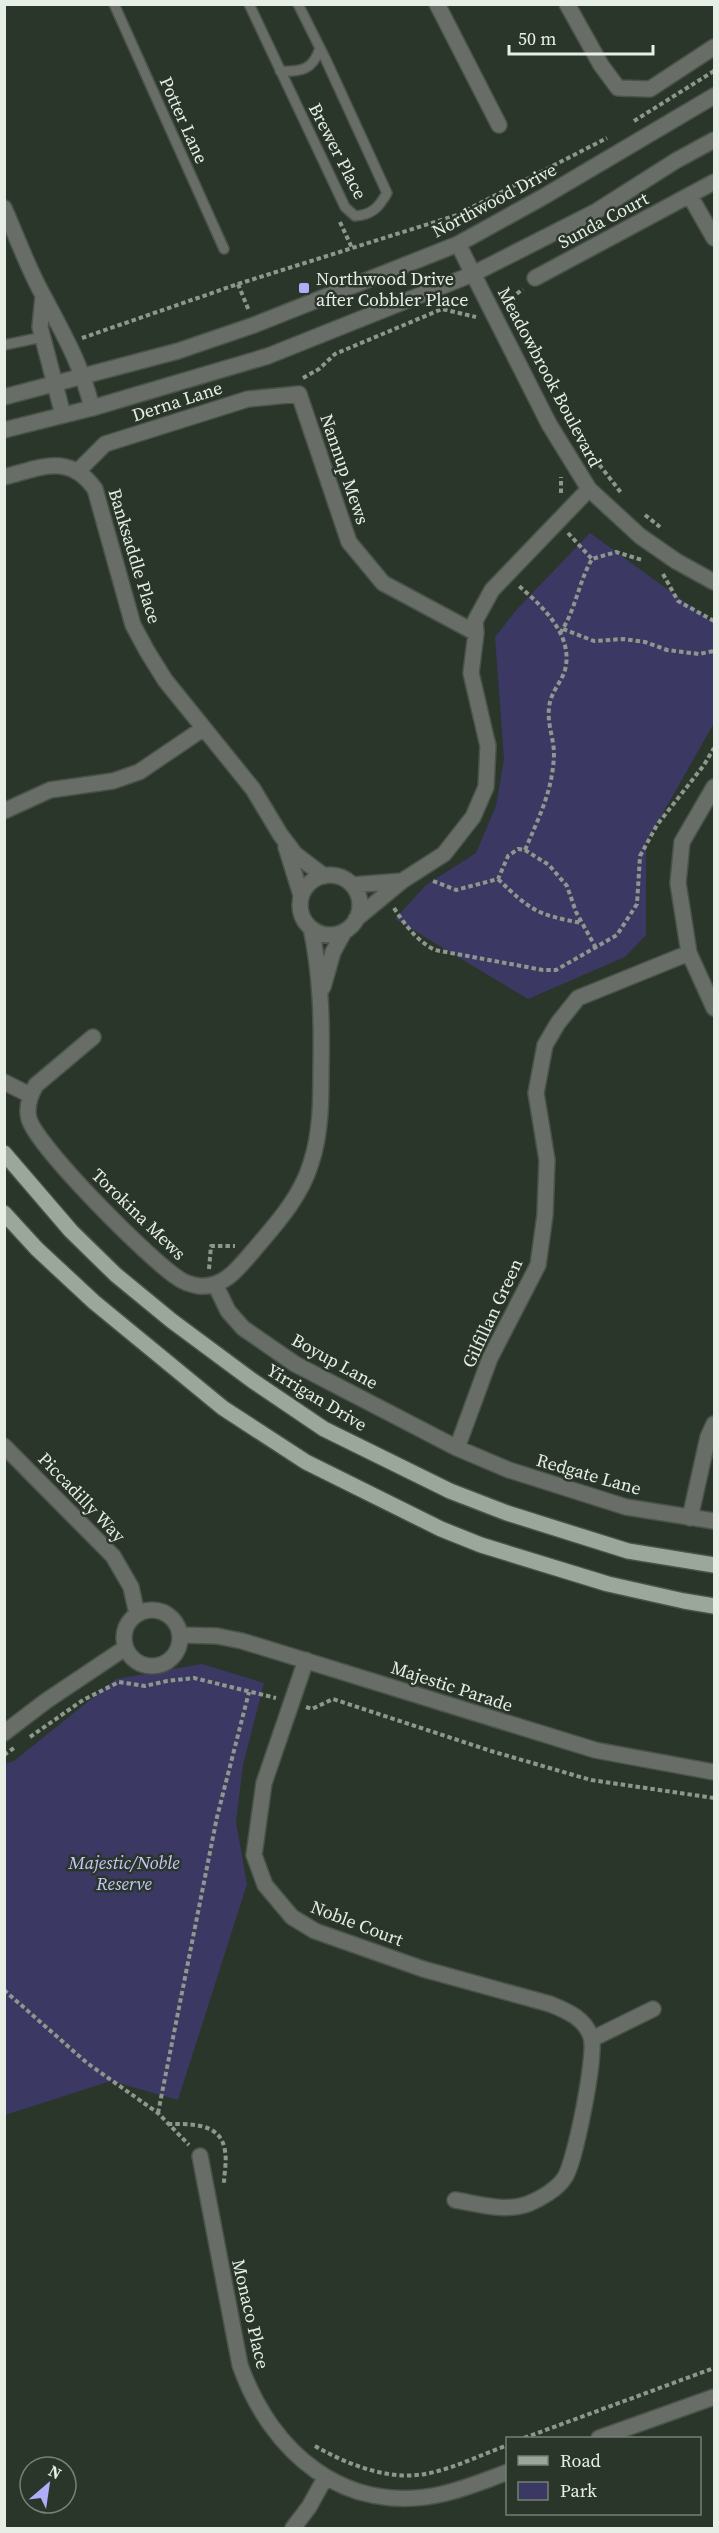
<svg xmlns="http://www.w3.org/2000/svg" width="719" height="2533" viewBox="0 0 719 2533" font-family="'Source Serif 4',serif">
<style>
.green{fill:#3b3863}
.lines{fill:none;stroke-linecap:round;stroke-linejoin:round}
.service-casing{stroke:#495348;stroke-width:12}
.minor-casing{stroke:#495348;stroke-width:18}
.tertiary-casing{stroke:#495348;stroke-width:18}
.primary-casing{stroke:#495348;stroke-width:18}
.path{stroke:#8e978d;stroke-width:4;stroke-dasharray:4.5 3;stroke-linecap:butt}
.service{stroke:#686d67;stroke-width:9}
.minor{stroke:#686d67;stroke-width:15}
.tertiary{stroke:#686d67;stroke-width:15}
.primary{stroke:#9ca79c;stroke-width:15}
.poi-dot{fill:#b1adfa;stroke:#2b362a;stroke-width:2}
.labels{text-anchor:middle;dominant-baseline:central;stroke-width:5;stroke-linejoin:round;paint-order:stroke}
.street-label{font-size:18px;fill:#e7eee6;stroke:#2b362a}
.poi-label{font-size:18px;fill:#e7eee6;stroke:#2b362a;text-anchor:start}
.park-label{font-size:18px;font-style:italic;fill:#c8c6fd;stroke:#2b362a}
</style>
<rect width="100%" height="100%" fill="#2b362a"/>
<path class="green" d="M590,533l124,90v100l-68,120v92l-21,22 -97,42 -133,-80 31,-34 50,-32 20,-47 8,-47 -9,-122 23,-29z
M202,1664l62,19 -21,82 -7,57 11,62 -69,216 -67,-19 -106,34v-351l9,-3 102,-82z"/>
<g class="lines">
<defs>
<path id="service" d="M114,4l110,245
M249,4l96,203 10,9c17,-1 24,-9 32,-23l-61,-133 -28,-56
M280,71c21,1 33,-1 40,-23
M4,345l39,-8"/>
<path id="minor" d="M437,4l62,121
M567,4l34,61 17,23 32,1 64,-42
M690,196l24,42
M4,208c13,29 24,61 40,89 20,38 38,69 48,111
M535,278l179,-96
M43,296l-3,31 23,88
M77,472l28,-28 143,-45 51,-5 50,148 34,41 93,50
M4,477c36,-9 65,-25 91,12l38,136 14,26 18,29 88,109 27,45 15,20 29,22
M714,787l-32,55 -4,41 11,70 25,55
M4,811l46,-21 63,-9 26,-9 65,-44
M286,847l15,48
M300 905a30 30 0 1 1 60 0a30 30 0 1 1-60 0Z
M352,885l50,-4
M356,919l46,-38 42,-27 29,-37 13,-30 2,-41 -17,-73 5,-40 -1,-12 17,-31 97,-101
M323,987l10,-35 11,-20
M93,1037l-57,48c-6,10 -10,22 -7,34 9,29 122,142 149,159 5,4 15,7 21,8 26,2 40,-19 55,-36 22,-26 47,-53 57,-87 10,-30 10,-63 10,-94 1,-48 0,-94 -10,-141
M4,1082l26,13
M215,1284l13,27 15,17 52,36 162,84 52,22 117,37 88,14
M4,1446l109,110 18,31 6,27
M457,1448l33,-90 48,-93 7,-50 2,-55 -11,-67 9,-48 13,-22 20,-25 111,-45
M690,1518l18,-81 6,-13
M124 1638a28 28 0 1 1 56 0a28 28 0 1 1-56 0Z
M180,1635l37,1 25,5 353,109 119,22
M306,1660l-42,123 -10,72 11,30 27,32 23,14 108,38 127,35c17,7 35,14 41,33 6,16 -16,125 -26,140 -7,12 -25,22 -37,27 -23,8 -49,0 -73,-4
M4,1733l42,-32 79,-53
M592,2039l61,-30
M200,2156l40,209c31,88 105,151 202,129 23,-5 44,-14 66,-22
M599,2438l115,-41
M293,2528l16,-21 16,-29"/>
<path id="tertiary" d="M458,244l91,180 40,65 51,47 36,25 38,21
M4,397l174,-46 76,-26 204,-81 85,-47 171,-101
M4,430l88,-22 176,-52 205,-82 122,-62 82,-52 37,-20"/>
<path id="primary" d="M4,1153l67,78 45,44 56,46 81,60 71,48 126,62 57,22 121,38 86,14
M4,1213l33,36 57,53 129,106 83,54 135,67 40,16 127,39 76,17 30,5"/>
</defs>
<use href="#service" class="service-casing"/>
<use href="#minor" class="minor-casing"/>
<use href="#tertiary" class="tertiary-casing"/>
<use href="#primary" class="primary-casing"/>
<path class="path" d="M634,121l80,-50
M340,222l12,26
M238,284l11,27
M505,303l18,-14
M82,338l156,-54 219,-69 150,-77
M303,378l16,-9 16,-15 107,-45 34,8
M581,441l41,53
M561,493v-16
M645,515l15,12
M568,533l24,26
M663,574l15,27 36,20
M563,629l31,12 29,-2 22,3 22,8 32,4 15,-3
M560,633c16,-23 18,-50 32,-74l24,-7 26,8
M525,850l24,15 18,21 9,26 20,36
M498,879c32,31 39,36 84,44
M433,881l23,9 42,-11 10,-23 10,-7 7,1c14,-33 28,-60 29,-96 0,-15 -7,-30 -5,-46 1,-15 12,-25 16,-38 9,-35 -23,-64 -46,-84
M394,908c11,17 23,33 41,42l108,20h13l61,-35 20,-31 3,-48 17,-31 47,-60 10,-17
M209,1269l2,-23h24
M306,1707l6,2 21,-10 158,52 100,29 123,18
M30,1737l53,-37 36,-18 26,4 22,-5 27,-3 82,20
M4,1755l10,-7
M4,1990l83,73 71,50 31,32
M158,2113l59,-296 32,-125
M168,2124c22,0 53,-2 57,27 2,10 -1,23 -1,33
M524,2438l190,-70
M315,2446c35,20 79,37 119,26 25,-6 49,-18 74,-27"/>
<use href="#service" class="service"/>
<use href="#minor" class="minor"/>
<use href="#tertiary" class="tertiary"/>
<use href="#primary" class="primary"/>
</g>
<rect class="poi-dot" x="298" y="282" width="12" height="12" rx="3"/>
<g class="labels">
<g class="street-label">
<text transform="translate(184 120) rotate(66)">Potter Lane</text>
<text transform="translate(338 151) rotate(63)">Brewer Place</text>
<text transform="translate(494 200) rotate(-28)">Northwood Drive</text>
<text transform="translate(603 220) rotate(-28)">Sunda Court</text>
<text transform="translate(550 377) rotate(62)">Meadowbrook Boulevard</text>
<text transform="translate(177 401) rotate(-18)">Derna Lane</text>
<text transform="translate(345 469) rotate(71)">Nannup Mews</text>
<text transform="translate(135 556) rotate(73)">Banksaddle Place</text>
<text transform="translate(139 1214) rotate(44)">Torokina Mews</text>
<text transform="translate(492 1313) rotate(-65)">Gilfillan Green</text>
<text transform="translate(335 1361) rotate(29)">Boyup Lane</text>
<text transform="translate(317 1397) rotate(31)">Yirrigan Drive</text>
<text transform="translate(589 1474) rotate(16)">Redgate Lane</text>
<text transform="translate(82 1497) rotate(46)">Piccadilly Way</text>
<text transform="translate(452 1686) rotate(18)">Majestic Parade</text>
<text transform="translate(357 1923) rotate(21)">Noble Court</text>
<text transform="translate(251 2314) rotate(77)">Monaco Place</text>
</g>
<g class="poi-label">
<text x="316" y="278">Northwood Drive<tspan x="316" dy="21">after Cobbler Place</tspan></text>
</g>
<g class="park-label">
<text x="124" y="1862">Majestic/Noble<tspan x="124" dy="21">Reserve</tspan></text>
</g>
</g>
<rect width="719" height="2533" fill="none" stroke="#e7eee6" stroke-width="12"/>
<rect x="506" y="2437" width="195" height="78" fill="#2b362a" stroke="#768075" stroke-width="1.5"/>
<rect x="518" y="2456" width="30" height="9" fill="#9ca79c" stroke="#768075" stroke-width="1.5"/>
<text x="560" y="2467" font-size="18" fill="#e7eee6">Road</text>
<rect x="518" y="2482" width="30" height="18" fill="#3b3863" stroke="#768075" stroke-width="1.5"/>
<text x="560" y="2497" font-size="18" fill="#e7eee6">Park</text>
<g transform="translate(48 2485) rotate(29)"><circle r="28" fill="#2b362a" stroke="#768075" stroke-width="1.5"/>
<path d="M0-4.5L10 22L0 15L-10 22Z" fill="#b1adfa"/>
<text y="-9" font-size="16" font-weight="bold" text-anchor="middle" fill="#e7eee6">N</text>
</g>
<path d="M509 45v9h144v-9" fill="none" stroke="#e7eee6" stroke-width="3"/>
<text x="518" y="45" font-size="18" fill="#e7eee6" stroke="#2b362a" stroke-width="4.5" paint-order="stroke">50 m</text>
</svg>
